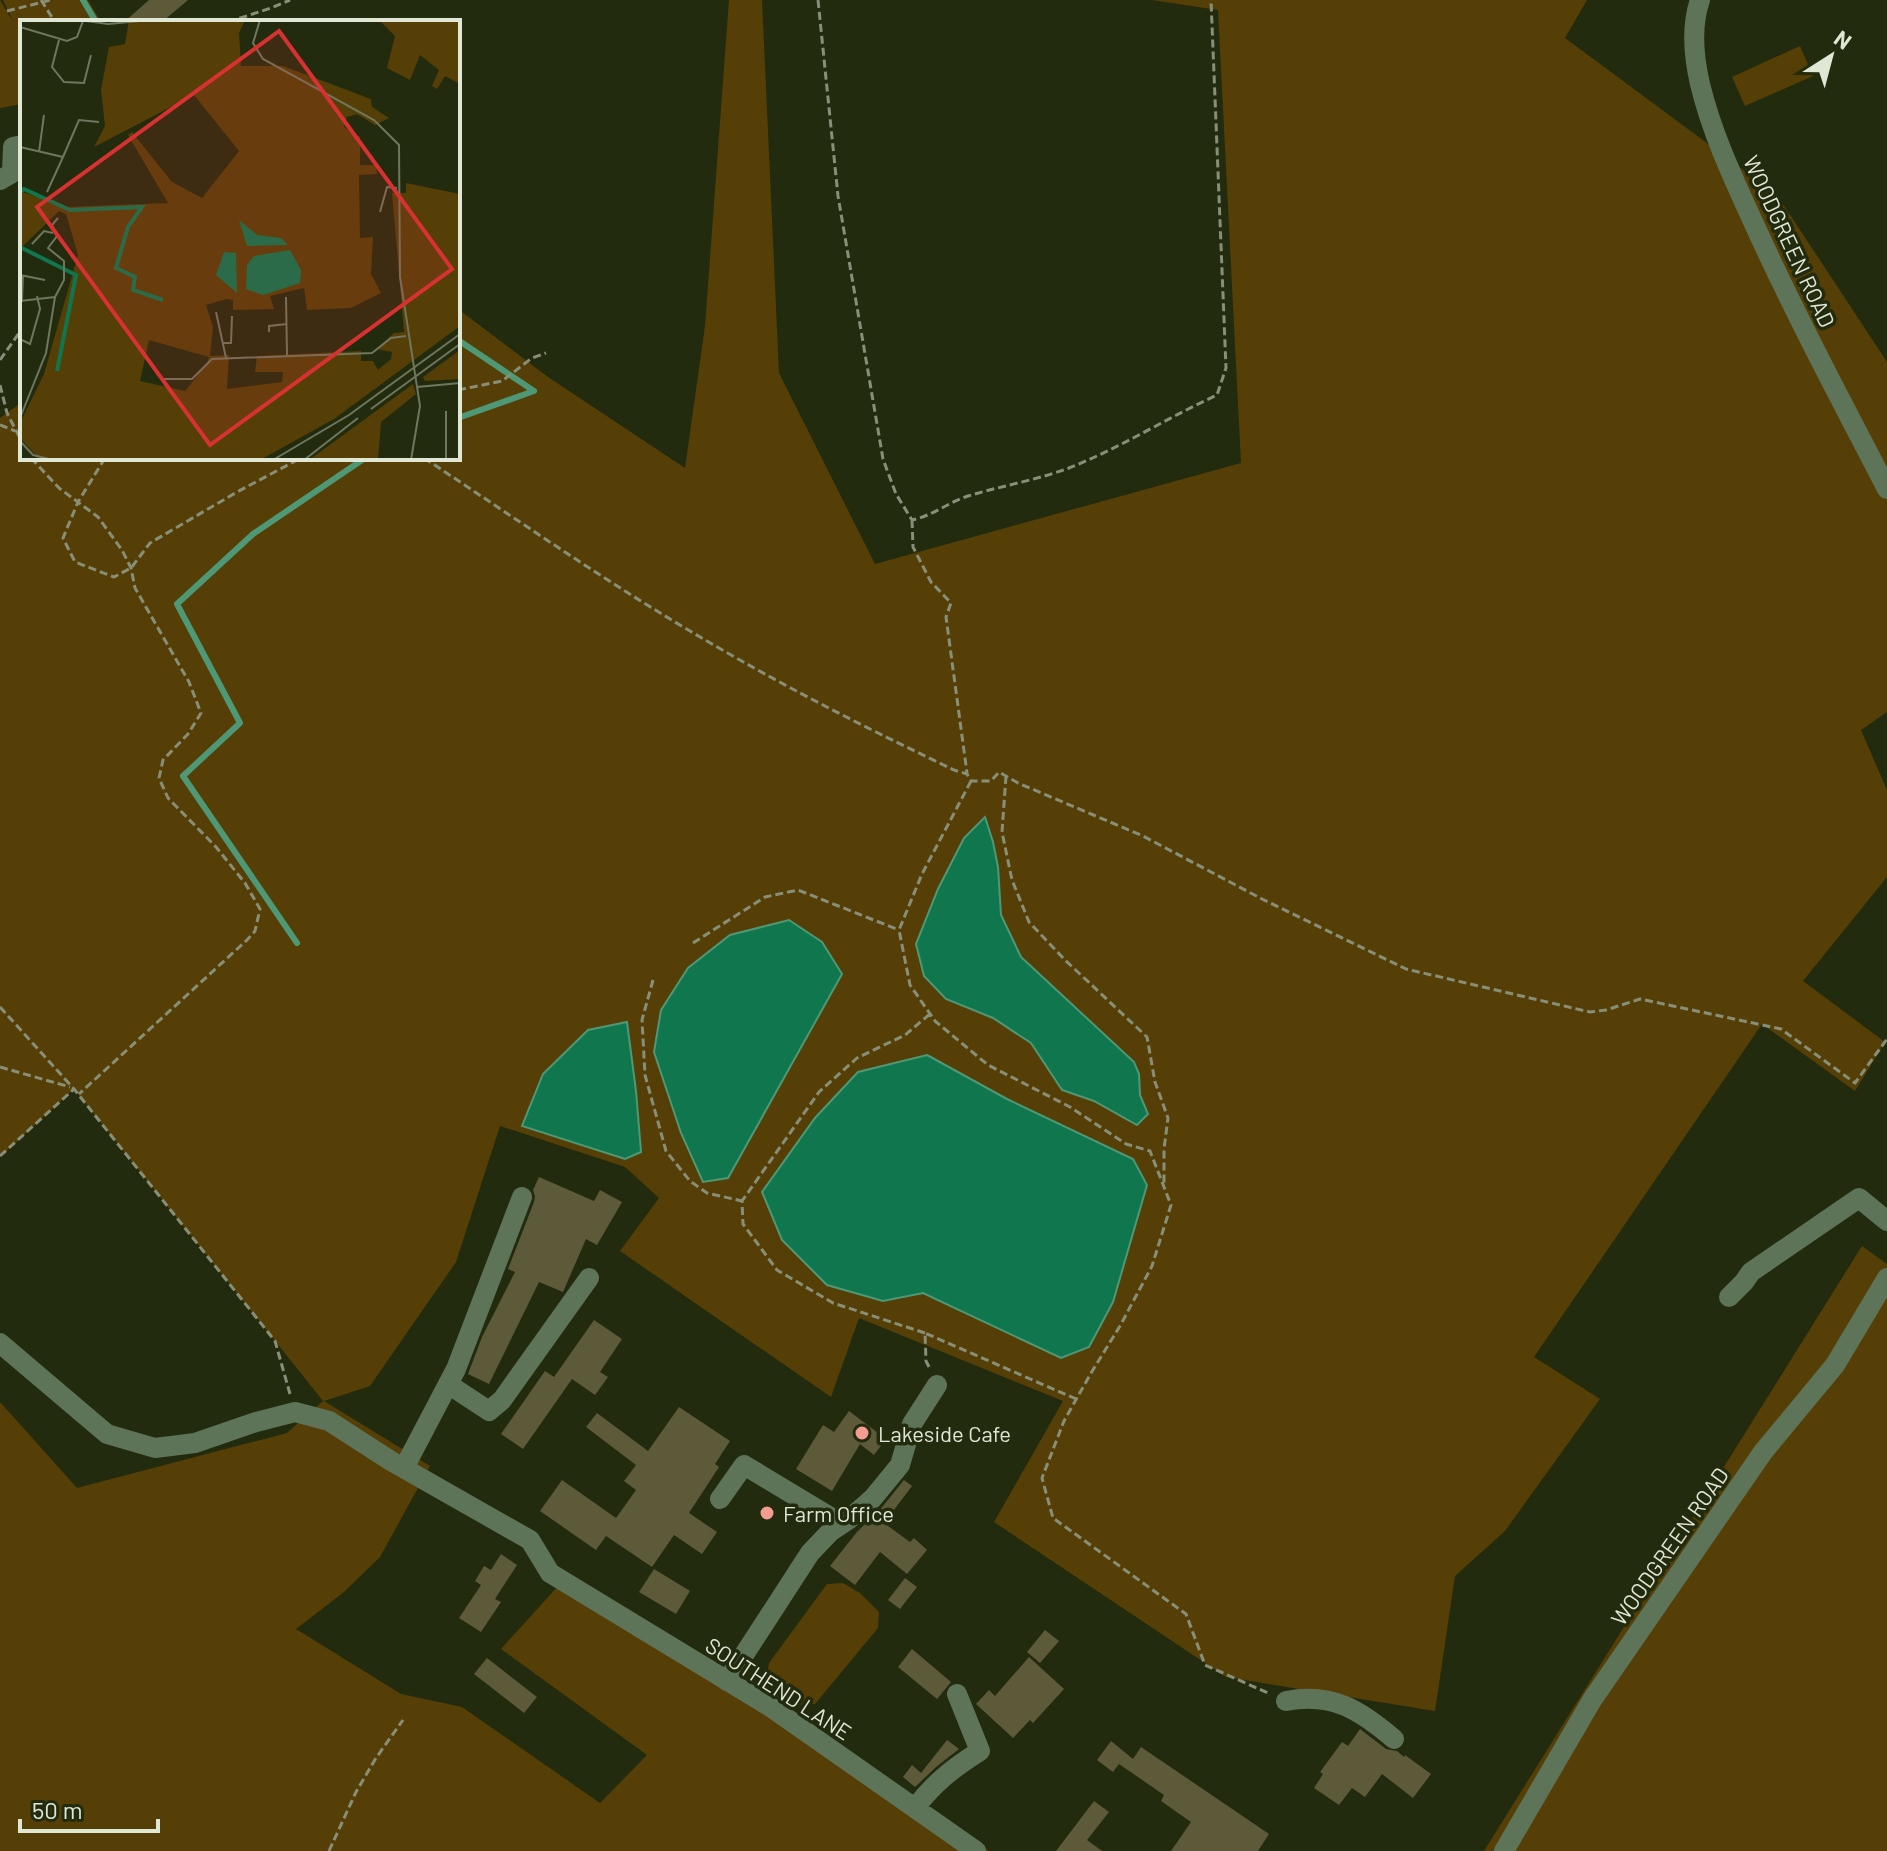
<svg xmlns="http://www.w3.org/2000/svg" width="1887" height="1851" viewBox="0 0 1887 1851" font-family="Barlow,sans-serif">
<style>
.green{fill:#553f06}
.water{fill:#0f764e;stroke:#4e9876;stroke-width:2}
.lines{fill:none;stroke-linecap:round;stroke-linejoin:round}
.stream{stroke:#4e9876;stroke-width:6}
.building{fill:#5d5a3a}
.path{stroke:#888f78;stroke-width:3;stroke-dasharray:8 4;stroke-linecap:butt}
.minor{stroke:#5d7459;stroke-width:20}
.poi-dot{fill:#f59c90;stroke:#232b0e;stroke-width:3}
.labels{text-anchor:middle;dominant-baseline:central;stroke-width:7;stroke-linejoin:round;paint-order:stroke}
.street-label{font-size:22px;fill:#e1e7d5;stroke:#232b0e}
.poi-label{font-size:22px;fill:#e1e7d5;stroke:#232b0e;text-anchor:start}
.inset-river{fill:none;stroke:#0f764e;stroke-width:4}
.inset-road{fill:none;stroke:#6f765e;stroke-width:2}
.view{fill:#d73231;fill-opacity:0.15;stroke:#d73231;stroke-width:4}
.inset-edge{fill:none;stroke:#e1e7d5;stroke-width:4}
</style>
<rect width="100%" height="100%" fill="#232b0e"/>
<path class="green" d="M0,0l14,23 -11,-23h85l13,22h-79v82l-22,4z
M729,0h33l17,373 96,191 366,-101 -23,-453 -66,-10h435l-22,38 212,157 110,167v350l-26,18 26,60v87l-84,104 82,61 -30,49 -93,-67 -228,333 66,42 -95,132 -50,45 -20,135 -209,-34 -232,-155 69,-121 -204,-83 -28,79 -211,-146 39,-53 -34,-31 -125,-41 -44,136 -86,124 -46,15 106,65 -50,91 -36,35 -48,37 105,65 61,13 138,96 47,-48 -146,-106 68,-75 420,277h-989v-449l77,86 210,-55 36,-32 -249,-312 -74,68v-739l22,-16v56h436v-149l90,68 137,91 20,-142z
M1800,46l13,30 -68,30 -13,-29z
M1862,1246l25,18v587h-403z
M843,1583l17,10 19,19 -1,16 -63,76 -15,1 -23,-17 -10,-13 2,-12 58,-79z"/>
<path class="water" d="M985,817l8,25 5,25 3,48 20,42 113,105 5,12 1,21 8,19 -11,11 -43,-24 -32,-11 -31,-47 -38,-25 -47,-19 -22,-23 -8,-32 22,-55 26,-51z
M789,920l33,22 20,32 -114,204 -25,4 -22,-49 -27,-81 7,-42 27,-42 42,-33z
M627,1022l9,69 5,61 -16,7 -103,-33 21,-52 45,-44z
M927,1055l80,44 126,60 14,26 -34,117 -24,45 -28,11 -138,-65 -40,8 -56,-16 -45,-45 -20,-48 53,-74 43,-46z"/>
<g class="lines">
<path class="stream" d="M83,0l13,22
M458,340l76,51 -76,27
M297,943l-114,-167 57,-53 -63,-119 76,-70 112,-76"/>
</g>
<path class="building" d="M149,0h39l-26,22h-38z
M539,1177l55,24 6,-11 22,12 -25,43 -11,-6 -23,53 -24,-10 -50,102 -21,-10 14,-37 33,-65 -7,-3 26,-67 1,-6 -2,-6z
M594,1320l28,19 -22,33 8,5 -13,18 -23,-16 -49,70 -22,-15 44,-63 9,6z
M679,1407l51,34 -15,23 4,3 -30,46 28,19 -15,22 -28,-19 -22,32 -46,-31 -10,14 -56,-39 22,-31 54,38 20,-28 -12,-9 12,-16 -50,-38 11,-14 51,38z
M849,1411l37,28 -12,16 -14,-11 -28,47 -36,-22 27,-44 11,7z
M904,1480l8,6 -28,37 26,19 4,-4 13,12 -20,24 -27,-22 -25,33 -25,-19 27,-34 26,-26z
M501,1554l16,11 -22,34 6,3 -20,30 -22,-14 22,-33 -6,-4 9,-15 7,4z
M654,1569l36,22 -14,23 -37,-22z
M905,1578l12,9 -17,22 -12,-9z
M1045,1630l14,11 -19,22 -13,-11z
M912,1649l39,33 -14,17 -39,-32z
M1029,1657l35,32 -31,34 -3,-3 -17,18 -37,-34 13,-14 6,6z
M487,1658l50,39 -13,16 -50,-39z
M1360,1729l26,20 11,2 7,6 1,-2 26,19 -18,24 -31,-24 -17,23 -13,-9 -13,17 -25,-17 9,-14 -3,-2 22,-30 6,4z
M947,1740l12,9 -23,18 -21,20 -12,-10 9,-12 9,8z
M1111,1741l22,18 8,-12 128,87 -11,17h-87l20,-29 -30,-21 3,-6 -45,-31 -6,8 -16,-12z
M1094,1801l15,11 -22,28 15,11h-46z"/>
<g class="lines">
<path class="path" d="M41,0l14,22
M818,0l20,196 45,263 13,35 16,26c20,-4 37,-18 56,-24 33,-10 69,-16 101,-28 51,-20 98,-50 148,-73l9,-27 -15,-368
M7,11l44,-11
M228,22l43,-14 19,-8
M0,360l22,-31
M0,385l7,28 15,29
M458,390l44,-9 30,-23 14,-5
M0,425l15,6
M31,458l28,30 39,29 24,33 9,18 4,20 54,94 12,31 -13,21 -25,26 -4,18 9,20 48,49 29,36 15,26 -5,22 -8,9 -168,154
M105,458l-27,44 -15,36 12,24 39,15 17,-9 19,-25 87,-51 64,-34
M424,458c88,58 175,119 266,173 85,51 174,96 264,139l13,4 4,7h20l8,-9 19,11 125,53 119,63 144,70 184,43 16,-2 34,-11 141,30 74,54 32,-44
M912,520l1,27 18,35 20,21 -5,14 21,156
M1006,776l-4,56 10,48 17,42 36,38 82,77 8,45 13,36 -4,31v37
M971,781l-49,93 -23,56 11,55 25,36 53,44 82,42 56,37 24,7 21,54 -19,61 -32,60 -29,47 -27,48 -22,57 11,40 133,96 19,51 63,28
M693,943l72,-46 33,-7 101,40
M653,980l-11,40 3,55 21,76 24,30 17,12 35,8
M0,1007l74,82 201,252 15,53
M0,1067l70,20
M0,1156l74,-67
M925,1333l-92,-30 -56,-33 -34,-46 -1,-23 77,-109 38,-34 48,-23 25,-21
M929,1367l-3,-6 -1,-28 151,66
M329,1851l27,-59 20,-34 27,-38"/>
<path class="minor" d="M1700,0c-9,26 -6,58 0,84 12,50 34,96 55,142 41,90 87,176 132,263
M0,180l12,-7 1,-26 9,-2
M1729,1297l15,-15 7,-10 108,-74 28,23
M0,1343l107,91 48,14 40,-5 61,-21 39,-10 34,9 62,40 139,79 20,33 222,135 204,143
M448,1384l41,27 13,-11 87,-122
M404,1468l52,-99 66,-172
M720,1499l24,-34 98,59
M727,1681l83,-128 20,-21 18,-12 25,-22 27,-33 12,-41 25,-39
M1286,1701c46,-9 74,9 108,38
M915,1808c19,-25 38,-40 65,-57l-23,-57
M1504,1851l88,-151 171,-248 72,-87 52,-87"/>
</g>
<g class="poi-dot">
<circle cx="862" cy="1433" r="8"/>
<circle cx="767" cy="1513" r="8"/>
</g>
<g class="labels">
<g class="street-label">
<text transform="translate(1790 241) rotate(65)">WOODGREEN ROAD</text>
<text transform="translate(1669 1546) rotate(-55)">WOODGREEN ROAD</text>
<text transform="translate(779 1688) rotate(33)">SOUTHEND LANE</text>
</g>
<g class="poi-label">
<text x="878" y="1433">Lakeside Cafe</text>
<text x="783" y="1513">Farm Office</text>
</g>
</g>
<g transform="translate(20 20)">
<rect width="440" height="440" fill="#232b0e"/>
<path d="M109,0h116l-6,13 2,33h42l88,33 1,8 17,11 -14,7 -18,-11 -10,3 -3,10 16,10v28h16l1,9 -18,1 1,63 13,-1 -2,37 10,19 -30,15 -44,2 -3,-22 -34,8 4,13 -41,1v-10l-7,-1 -20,6 7,22 -3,29 19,-1 -2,34 55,-7 1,-10h-28l2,-16 104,-5v10h12l5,9 13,-11 1,-7 -16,-3 18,-16 10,-1 -12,-139h14v-10l54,11v132l-126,93 -74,41h-220l-20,-22v-15l24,-49 34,-119 -12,-41 -7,-3 -39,38v-58l46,16 102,-4 -40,-68 4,-3 40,50 30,16 37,-47 -45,-56 -100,52 11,-21 -4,-36 8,-43 16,-3zM129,320l60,17 -2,7 -22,27 -45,-10zM359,0h81v64l-15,-8 -8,13 -5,-3 7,-16 -19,-15 -10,25 -23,-12 8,-32zM440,330v29l-35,2 -2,-4zM393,364l3,10 -35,28 -3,38h-69z" fill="#553f06" fill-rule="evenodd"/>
<path d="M219,200l18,15 24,3 7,7 -41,1zM270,230l11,20 -1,13 -37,12 -17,-6 1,-24 7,-9zM204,232l12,1 1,40 -21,-18z" fill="#0f764e"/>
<path class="inset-river" d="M0,172l4,-3 46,21 72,-3 -14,20 -12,41 19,9 -2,13 30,10M0,227l56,28 -19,96"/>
<path class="inset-road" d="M59,0l29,4 43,-4M240,0l-7,23 10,16 111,61 25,25 1,132 20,129 -9,54M0,7l47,14 10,-4 6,-16M39,20l-7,27 12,15 20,1 7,-28M0,127l43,10 -16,35M19,132l5,-37M43,137l16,-37 20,2M360,192l7,-25 10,1M12,224l12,-13 9,2M0,255l25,5M35,277l9,-17v-19l-16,-13 9,-12 -5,-11 6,-7M266,277l1,58M2,280l1,-25M0,281l35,-4M196,292l10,46M249,312v-6l18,-2M2,320l8,4 10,-35 -3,-13M203,323h8l1,-27M141,359h31l20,-20 160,-6 19,-15 15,-2M397,367l43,-4M351,389l89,-65M0,398l26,-65 9,-56M0,421l13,14 20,5M253,440l76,-45 111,-81M284,440l54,-42M426,440v-49"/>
<path class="view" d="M259,11l173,238 -242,176 -173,-238z"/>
<rect width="440" height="440" class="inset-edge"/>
</g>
<g transform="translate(1831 56) rotate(36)" stroke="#232b0e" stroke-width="6" paint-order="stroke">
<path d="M0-6L14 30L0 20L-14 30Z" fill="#e1e7d5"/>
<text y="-12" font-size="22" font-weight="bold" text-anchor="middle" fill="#e1e7d5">N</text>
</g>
<path d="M20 1819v12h138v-12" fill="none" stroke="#e1e7d5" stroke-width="4"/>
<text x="32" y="1819" font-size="24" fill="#e1e7d5" stroke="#232b0e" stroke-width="6" paint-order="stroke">50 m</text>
</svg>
